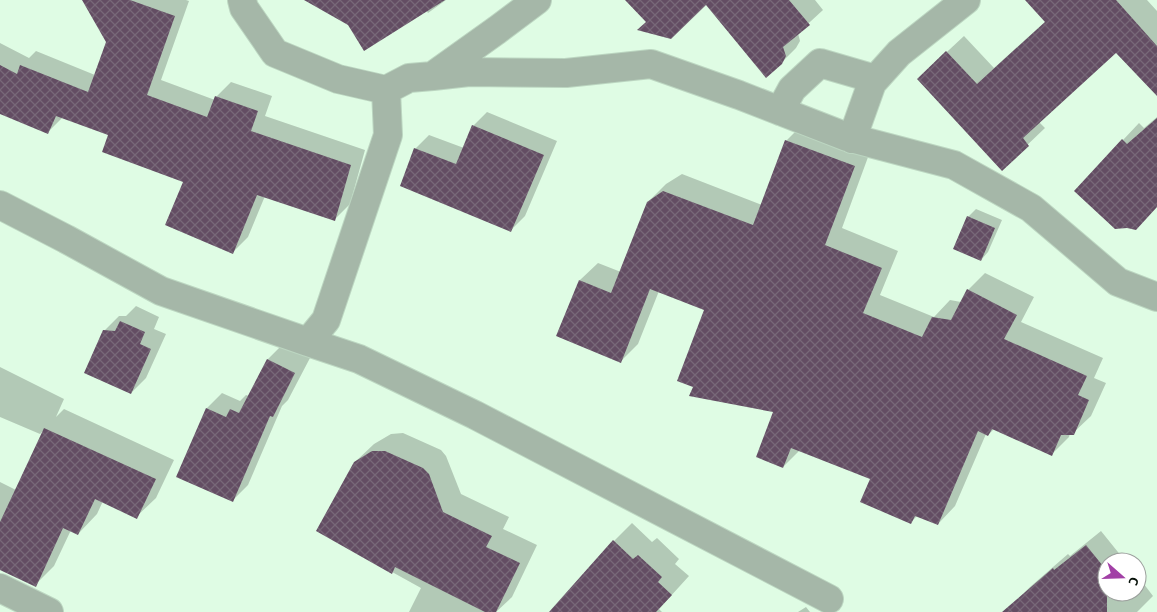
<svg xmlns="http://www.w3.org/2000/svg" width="1157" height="612" viewBox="0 0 1157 612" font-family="'Alegreya Sans',sans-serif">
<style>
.shadow{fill:#0003}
.building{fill:url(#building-cross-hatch)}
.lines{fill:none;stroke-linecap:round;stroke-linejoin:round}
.minor-casing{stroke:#bcd6c1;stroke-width:30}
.minor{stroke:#a5b7a8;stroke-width:28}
</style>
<defs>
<pattern id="building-cross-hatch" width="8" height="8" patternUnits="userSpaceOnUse" patternTransform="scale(1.25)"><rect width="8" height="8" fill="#634d63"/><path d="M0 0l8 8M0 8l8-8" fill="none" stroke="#776878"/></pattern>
</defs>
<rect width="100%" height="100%" fill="#dffce4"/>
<path class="shadow" d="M84,0h102l3,1 -28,79 54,20 1,-3 15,-15 41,14 -7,20 100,34 -15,54 -15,15 -70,-23 -17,41 -15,15 -48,-71 -75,-47 -47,-17 -15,15 -48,-19v-70l29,15 7,-7 59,24 12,-33z
M338,0h108l-18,13 -2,-3z
M627,0h188l8,10 -25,23 2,8 -4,7 -15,15 -75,-60 -59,18z
M1039,0h108l10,11v83l-41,-42 -77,70 6,6 -43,41 -67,-106 29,-27 30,32 52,-47z
M487,112l70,29 -32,75 -14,14 -96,-81 14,-14 35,13 9,-22z
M1157,117v90l-34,-67 16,-17 5,5z
M804,123l67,26 -29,79 56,23 -18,44 54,22 16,-17 11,2 7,-12 17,-17 49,24 -13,25 82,36 -9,20 12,5 -15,33 -18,17h-3l-1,4 -18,18 -57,-26 -6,6 -2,-1 -31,72 -17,18 -20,-9 -7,7 -40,-44 -71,-28 -17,17 -8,-56 -69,-102 -47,-18 -21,53 -17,17 -63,-25 22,-56 18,-17 23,9 27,-70 18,-18 16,-10 80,31 24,-64z
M976,209l26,11 -14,32 -7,8 -13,-43z
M136,306l23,11 -5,12 12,5 -20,44 -15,15 -27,-62 15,-15h7z
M283,344l27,14 -22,42 -6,6 -34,79 -15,15 -56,-24 30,-68 15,-15 18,8 6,-6 3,1 19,-37z
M0,367l64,32 -8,18 8,-8 110,51 -18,38 -20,19 -33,-16 -6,13 -19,20 -7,-4 -17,36 -19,19 -35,-16v-87l16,8 28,-60 -4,4 -40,-17z
M403,433l38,17 5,6 15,38 48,23 -6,12 34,16 -25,52 -16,15h-87l12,-24 -103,-57 37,-69 19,-18 17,-10z
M632,523l20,19 5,-4 22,21 -4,5 14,12 -30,33 3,3h-99l51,-71z
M1101,531l25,31h-19v30h30v-17l16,21 -16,16h-114l-8,-10 15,-15 38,-33 2,2z
M806,607l4,5h-12z"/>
<path class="building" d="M82,0h48l45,16 -28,79 60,22 8,-21 43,15 -7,20 100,34 -16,56 -78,-26 -24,59 -68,-29 18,-43 -81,-30 6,-17 -52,-19 -8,18 -48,-20v-49l17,9 3,-9 68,27 18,-50z
M304,0h141l-81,51 -16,-26z
M625,0h164l21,25 -27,22 3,9 -4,8 -16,14 -60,-73 -35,34 -34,-9 9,-8z
M1025,0h91l41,46v50l-41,-43 -93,85 6,8 -27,25 -85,-92 29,-28 31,33 68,-62z
M1157,118v89l-21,23 -9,-2 -12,1 -41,-38 48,-52 5,5z
M472,125l72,30 -33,77 -111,-46 14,-38 42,16z
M785,140l70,26 -30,79 57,23 -19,45 59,24 10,-20 19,3 16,-31 50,26 -13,24 83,37 -9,19 11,5 -15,35h-13l-9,21 -60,-27 -4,7 -10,-5 -40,94 -23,-9 -4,8 -51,-22 10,-23 -79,-31 -8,20 -27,-11 17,-45 -84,-16 4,-9 -16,-6 27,-71 -54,-21 -29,74 -65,-27 23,-56 32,13 36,-91 16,-11 90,34z
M967,216l28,12 -14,33 -28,-12z
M120,321l25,11 -5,12 11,5 -20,45 -47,-21 19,-43 12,1z
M267,359l28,14 -22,44 -3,-1 -37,86 -57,-25 30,-69 20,9 4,-8 9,4z
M44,428l112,51 -19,40 -42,-20 -17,36 -15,-7 -27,59 -36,-17v-48z
M372,451h13l38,17 6,6 14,38 49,24 -6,11 34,16 -24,49h-11l-90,-45 -3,7 -76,-43 38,-69z
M613,540l20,19 5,-4 24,22 -4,5 14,13 -16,17h-107z
M1086,545l21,26v41h-105l51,-44 1,2z"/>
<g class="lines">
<defs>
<path id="minor" d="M434,75l63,-45 40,-30
M386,90l23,-12 24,-2 36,-4 97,1 85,-9 88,31 108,42 107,28 77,43 87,74 39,15
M780,111l12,-22 28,-26 55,16
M852,139l20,-56 27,-30 67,-53
M0,205l66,34 95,52 147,51 18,-22 62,-185 -2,-45 -48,-11 -63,-26 -31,-45 -2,-8
M308,342l51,17 116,56 354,184
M0,588l49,24"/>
</defs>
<use href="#minor" class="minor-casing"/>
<use href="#minor" class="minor"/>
</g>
<g transform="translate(1122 577) rotate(110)"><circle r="24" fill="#ffffff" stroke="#9b9f9c"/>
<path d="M0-4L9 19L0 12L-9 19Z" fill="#a240a6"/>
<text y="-8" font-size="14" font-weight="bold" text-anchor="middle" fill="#061008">С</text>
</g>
</svg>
